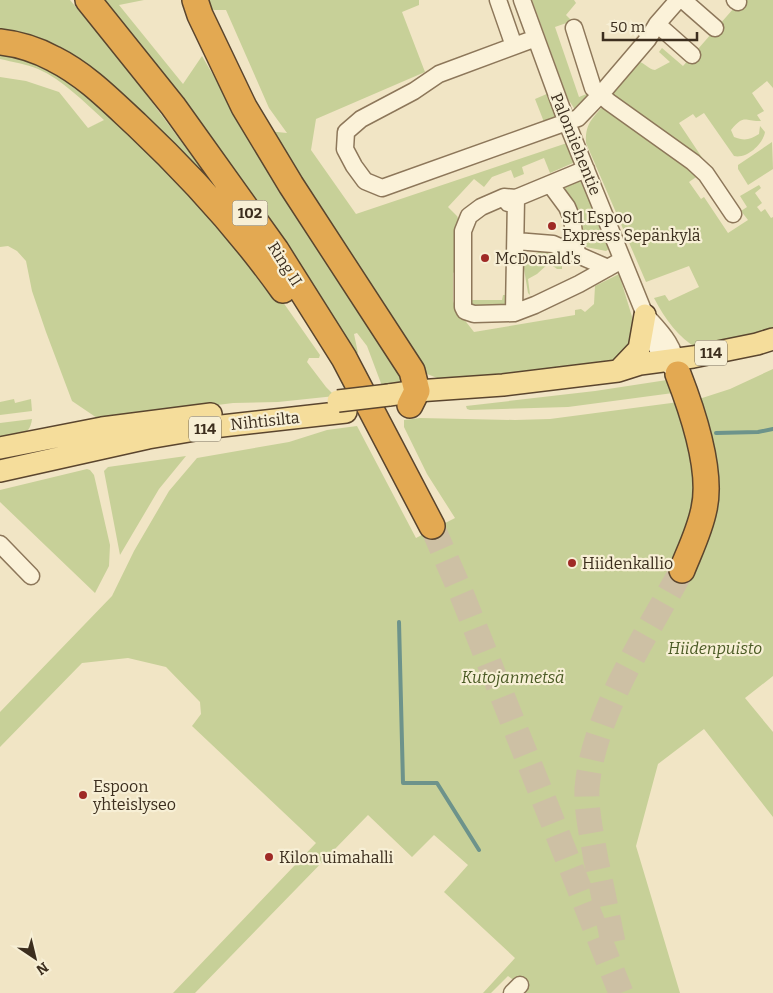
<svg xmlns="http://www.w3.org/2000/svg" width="773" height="993" viewBox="0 0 773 993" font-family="Bitter,serif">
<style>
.green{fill:#c7d098}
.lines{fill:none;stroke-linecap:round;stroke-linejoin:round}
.stream{stroke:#6d938b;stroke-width:4}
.highway-tunnel{stroke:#cdc0a4;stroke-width:25;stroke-dasharray:25 12;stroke-linecap:butt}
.minor-casing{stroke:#8d775a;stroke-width:19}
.major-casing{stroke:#5a452e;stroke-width:24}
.highway-casing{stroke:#5a452e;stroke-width:28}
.minor{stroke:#fbf2d9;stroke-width:16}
.major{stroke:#f5dd9b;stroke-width:21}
.highway{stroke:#e3a952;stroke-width:25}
.major-bridge-casing{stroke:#5a452e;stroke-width:24;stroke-linecap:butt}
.major-bridge{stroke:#f5dd9b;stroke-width:21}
.poi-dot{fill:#9f2a26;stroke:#f7efd5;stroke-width:2}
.labels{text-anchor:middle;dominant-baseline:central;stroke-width:4.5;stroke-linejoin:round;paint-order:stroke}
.shield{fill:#f7efd5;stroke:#746855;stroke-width:1}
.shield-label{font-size:15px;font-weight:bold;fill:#3c2e1e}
.street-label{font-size:16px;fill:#3c2e1e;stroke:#f7efd5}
.poi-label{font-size:16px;fill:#3c2e1e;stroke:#f7efd5;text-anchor:start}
.park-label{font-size:16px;font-style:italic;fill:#4a5a24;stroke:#f7efd5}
</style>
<rect width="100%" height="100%" fill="#f1e5c5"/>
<path class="green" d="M0,0h70l53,63 94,127 -50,-44 -167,-112z
M102,0h42l-25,5 64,79 19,-28 63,108 134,200 3,21 -20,1 -15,-40 -10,-13 -3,1 4,19 -3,-1z
M206,0h213v5l-17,7 23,60 -109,47 -5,31 45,64 211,-71 6,17v3l-23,10 -6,-15 -22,9 2,7 -10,4 -3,-8 -19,7 -8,10 -10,-8 -26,28 9,9 3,6 -2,47 -5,4v28l3,8 18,23 101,-17v-5l6,-1 4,3 9,-8 1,-18 24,-12 18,59 -16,24 -8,3 -168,21 -18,-7 -8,-7 -152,-236 20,2 -18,-25 -43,-98h-16z
M532,0h42l2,3 -10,12 6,6 -17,6 24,70 10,-4 -1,7 -12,11 -8,-12z
M741,0h32v88l-6,-7 -15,12 12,18 -7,4 4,6c-16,1 -16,-8 -30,9l3,7c10,4 16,3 25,-3l1,-8 5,6c-2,12 -18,27 -31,24l-30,-43 -8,5 -3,-4 -14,9 30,45 -99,-73 29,-33c6,1 9,7 16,8l15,-8 -11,-10 3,-4 21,18z
M0,49l78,31 179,185 63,90 -1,3h-10l-2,4 19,25 9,9 -57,6 -45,1 -133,17 -28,-19 -26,-69 -14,-41 -6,-30 -9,-10 -9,-5 -8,1v-170l26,4 33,11 29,36 16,-8c-20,-18 -41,-40 -66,-51 -12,-5 -25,-7 -38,-10z
M549,93l8,24 -13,5 -9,-23z
M603,106l99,67 -13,9 12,17 3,-2 24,36 20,-13 -7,-9 6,-4 -7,-11 19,-11 2,3 -6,5 7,10 -5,4 4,5 4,-3 6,9 2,-1v112l-75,20c-20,-12 -33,-30 -44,-51l11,-3 4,6 30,-14 -10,-21 -43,16 -60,-139c-1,-19 6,-24 17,-37z
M772,142l1,27 -25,16 -10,-16v-4z
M580,181l3,2 26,63v3l-3,2 -20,-4 -5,-4 -17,-51 2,-6z
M544,248l18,12v9h-5l-8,-6 -12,11 -9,5 2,16 -2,-2 -5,-30z
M467,294l5,6h30l1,-5h3v8l-2,3 -32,1z
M773,369v307l-28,22 28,34v85l-69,-88 -46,35 -22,82 44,147h-154l-3,-6 -15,-11 -17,17h-8l32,-35 -71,-66 24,-27 -34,-30 -22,22 -44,-42 -173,178h-22l143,-150 -124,-117 9,-12 -1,-12 -34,-35 -38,-9 -46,5 -82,84v-35l112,-116 22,-45 35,-60 28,-33 92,-16 38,-12 30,-4 59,112 39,-20 -28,-44 -23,-47v-7l16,-2 95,2 35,-1 129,-17c7,23 16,47 19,71 3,31 -7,61 -20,89l2,6 7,4c9,-4 13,-21 16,-30 4,-14 10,-29 12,-44 4,-33 -10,-67 -19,-98l34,-11z
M667,380l4,2 2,11 -105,14 -98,3 -3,-1 -1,-3 129,-15z
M14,399l1,4 16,-4 1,12 -32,4v-13z
M32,419c-2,18 -17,19 -32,23v-19z
M186,456l-27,33 -39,66 -16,-84 4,-4z
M87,469l3,1 4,5 16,70 -1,21 -14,27 -95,-91v-12z"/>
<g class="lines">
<path class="stream" d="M716,433l42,-1 15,-3
M399,622l4,161h34l42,67"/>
<path class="highway-tunnel" d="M432,526l30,69 159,398
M613,942c-6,-28 -11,-55 -17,-82 -4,-24 -10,-48 -9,-72 6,-73 60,-155 95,-218"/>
<defs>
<path id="minor" d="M498,0l16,46
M522,0l45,123 78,192c6,19 11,38 26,52
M683,0l32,28
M735,0l3,2
M657,24l35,31
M574,28l19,60 16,14 84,60 13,12 27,40
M536,38l-97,36 -25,17 -53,28 -15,13 -1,17 9,17 11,15 17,7 196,-70 23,-24 47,-55 9,-15 21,-24
M550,184l17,23 5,12 5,35
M516,198l-12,-1 -23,10 -12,9 -6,15v76l2,4 9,3 40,-1 21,-8 44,-21 43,-24
M508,203l8,-5 70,-29
M516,241l37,3 55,24
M514,313l2,-115
M650,320c14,15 25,28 27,49
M0,544l31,32
M512,993l8,-8"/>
<path id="major" d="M620,369l19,-20 6,-34
M389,395l28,-4 86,-6 115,-14 22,-7 53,-7 64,-13 16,-5
M0,448l102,-20 109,-14
M0,471l148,-33 65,-11 133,-15"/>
<path id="highway" d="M88,0l85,106 103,144 68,108 88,168
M195,0l5,15 44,92 47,78 121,186 5,20 -7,14
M0,42c19,2 37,8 54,17 32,16 57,42 83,66 54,51 103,105 146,165
M678,374c14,36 35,96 26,135 -4,21 -14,41 -22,61"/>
</defs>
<use href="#minor" class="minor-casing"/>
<use href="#major" class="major-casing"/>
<use href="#highway" class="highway-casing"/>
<use href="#minor" class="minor"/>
<use href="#major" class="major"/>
<use href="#highway" class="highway"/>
<defs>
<path id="major-bridge" d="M338,401l51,-6"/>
</defs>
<use href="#major-bridge" class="major-bridge-casing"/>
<use href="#major-bridge" class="major-bridge"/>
</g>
<g class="poi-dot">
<circle cx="552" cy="226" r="5"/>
<circle cx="485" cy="258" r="5"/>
<circle cx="572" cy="563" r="5"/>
<circle cx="83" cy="795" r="5"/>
<circle cx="269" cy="857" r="5"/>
</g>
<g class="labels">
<g class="shield">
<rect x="232.5" y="200.5" width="35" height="25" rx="4"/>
<rect x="695" y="340.5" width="32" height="25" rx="4"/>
<rect x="189" y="416.5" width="32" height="25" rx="4"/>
</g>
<g class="shield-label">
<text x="250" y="213">102</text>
<text x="711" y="353">114</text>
<text x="205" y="429">114</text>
</g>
<g class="street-label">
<text transform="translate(576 144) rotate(68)">Palomiehentie</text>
<text transform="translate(285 264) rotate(57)">Ring II</text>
<text transform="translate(265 421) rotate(-6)">Nihtisilta</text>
</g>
<g class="poi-label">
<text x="562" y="217">St1 Espoo<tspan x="562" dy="18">Express Sepänkylä</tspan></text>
<text x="495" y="258">McDonald's</text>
<text x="582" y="563">Hiidenkallio</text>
<text x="93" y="786">Espoon<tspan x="93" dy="18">yhteislyseo</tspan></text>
<text x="279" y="857">Kilon uimahalli</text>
</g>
<g class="park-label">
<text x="715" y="648">Hiidenpuisto</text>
<text x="513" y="677">Kutojanmetsä</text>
</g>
</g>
<g transform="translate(35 958) rotate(145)" stroke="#f7efd5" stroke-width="4" paint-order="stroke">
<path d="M0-4L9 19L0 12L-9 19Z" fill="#3c2e1e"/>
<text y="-8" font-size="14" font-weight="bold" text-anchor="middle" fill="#3c2e1e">N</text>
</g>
<path d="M603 32v8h94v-8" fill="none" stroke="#3c2e1e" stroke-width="2.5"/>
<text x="610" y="32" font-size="15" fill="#3c2e1e" stroke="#f7efd5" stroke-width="4" paint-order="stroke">50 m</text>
</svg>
